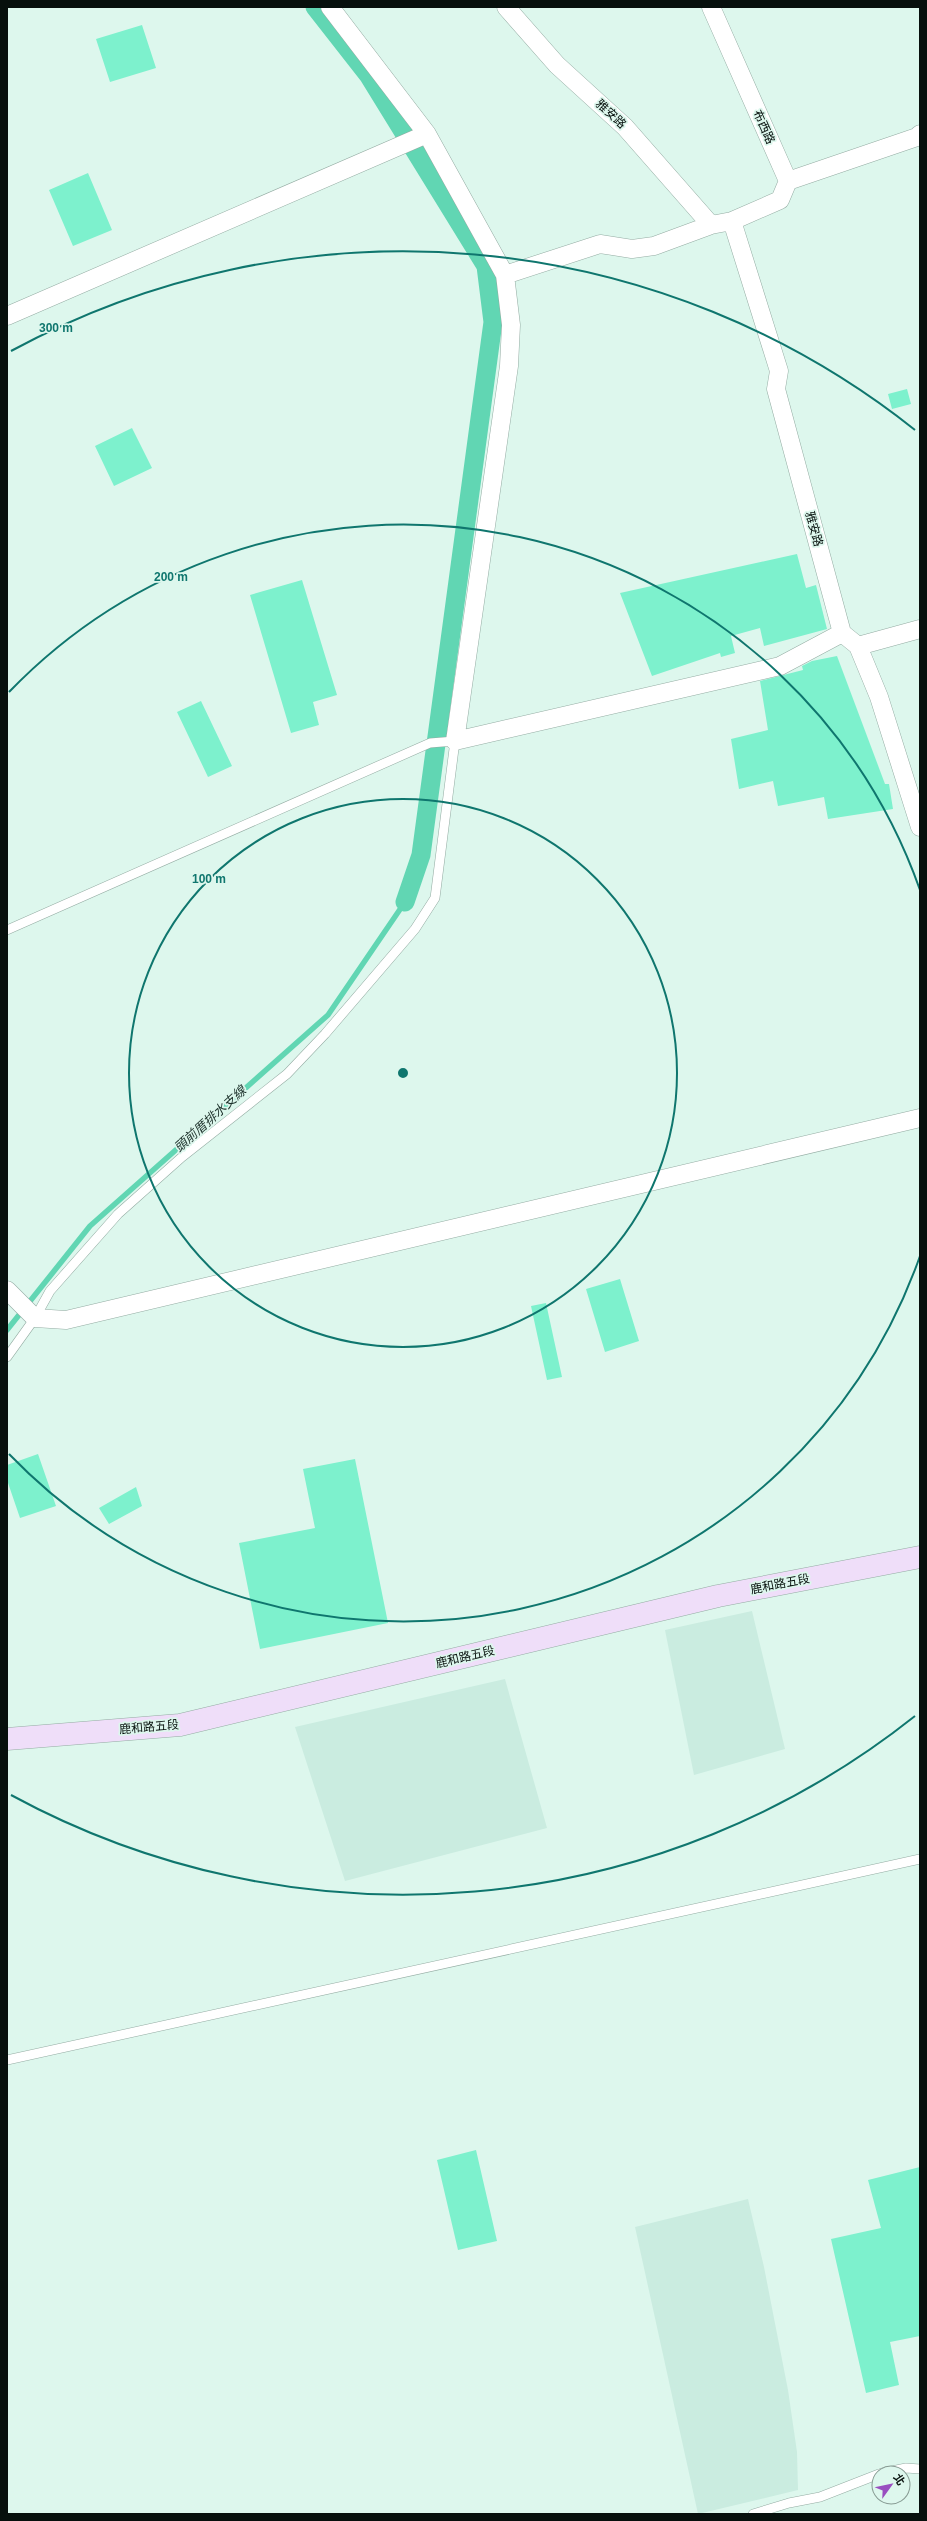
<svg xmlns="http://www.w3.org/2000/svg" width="927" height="2521" viewBox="0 0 927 2521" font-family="Arial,'Noto Sans TC',sans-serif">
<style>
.built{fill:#caece0}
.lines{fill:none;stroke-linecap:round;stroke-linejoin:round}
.stream{stroke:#61d6b3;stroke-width:5.5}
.canal{stroke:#61d6b3;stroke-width:19}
.building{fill:#7df1cd}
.lane-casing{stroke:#94aca3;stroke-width:10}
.street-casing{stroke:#94aca3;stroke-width:19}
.secondary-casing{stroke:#94aca3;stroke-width:23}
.lane{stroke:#fff;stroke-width:9}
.street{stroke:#fff;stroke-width:18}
.secondary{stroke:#efdef9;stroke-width:22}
.ring{fill:none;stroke:#0f766e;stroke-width:2}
.labels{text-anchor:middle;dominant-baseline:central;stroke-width:3.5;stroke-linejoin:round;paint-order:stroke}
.street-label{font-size:12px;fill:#07100d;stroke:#ddf7ed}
.water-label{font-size:13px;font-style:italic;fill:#1b2f29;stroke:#ddf7ed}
.centre{fill:#0f766e;stroke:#ddf7ed;stroke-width:2}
.ring-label{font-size:12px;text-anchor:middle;font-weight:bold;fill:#0f766e;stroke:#ddf7ed;stroke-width:3.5;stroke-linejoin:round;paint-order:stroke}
</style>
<rect width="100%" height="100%" fill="#ddf7ed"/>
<path class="built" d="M752,1611l33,138 -91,26 -29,-145z
M505,1679l42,149 -202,53 -50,-154z
M748,2199l16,68 24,123 9,62 1,38 -100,24 -63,-287z"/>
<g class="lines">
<path class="stream" d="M7,1330l83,-104 238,-211 77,-113"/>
<path class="canal" d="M315,7l54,69 117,190 7,56 -72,533 -16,47"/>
</g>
<path class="building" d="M142,25l14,43 -46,14 -14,-43z
M88,173l24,57 -39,16 -24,-56z
M907,389l4,15 -19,5 -4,-15z
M132,428l20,40 -38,18 -19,-40z
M797,554l9,34 10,-3 11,44 -63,17 -4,-18 -29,8 4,17 -14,4 -1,-4 -68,23 -32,-83z
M302,580l35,115 -24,7 6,23 -28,8 -41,-138z
M837,656l48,128h4l4,25 -65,10 -4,-22 -46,9 -5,-25 -34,8 -8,-50 37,-9 -8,-49 43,-11 -1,-4 10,-5z
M201,701l31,65 -24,11 -31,-65z
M620,1279l19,62 -34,11 -19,-63z
M546,1303l16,74 -15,3 -16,-74z
M38,1454l18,52 -36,12 -13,-38v-15z
M355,1459l33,164 -128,26 -21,-106 76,-15 -12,-59z
M136,1487l6,19 -33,18 -10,-16z
M476,2150l21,91 -39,9 -21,-90z
M920,2167v169l-30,6 9,43 -33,8 -35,-154 50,-11 -13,-48z"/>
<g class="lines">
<defs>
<path id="lane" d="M7,930l423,-187 25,-2 -20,157 -20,31 -90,105 -38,40 -105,83 -64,57 -68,77 -15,27 -28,39
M7,2060l913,-201
M882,2473l24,-5 14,1
M753,2514l36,-11 31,-6 59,-23"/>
<path id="street" d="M330,7l97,127 78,141 6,50 -2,41 -54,375 325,-75 62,-33
M506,7l51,58 68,62 86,98
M788,181l129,-44 3,-3
M732,221l47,150 -3,18 66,244 16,13 21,51 41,130
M505,275l95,-31 32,5 22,-3 57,-21 21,-4 48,-21 8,-19 -77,-174
M7,316l420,-182
M858,646l62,-17
M7,1290l28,28 31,2 854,-202"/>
<path id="secondary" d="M7,1739l173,-14 538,-129 202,-39"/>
</defs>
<use href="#lane" class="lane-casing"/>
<use href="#street" class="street-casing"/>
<use href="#secondary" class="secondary-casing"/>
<use href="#lane" class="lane"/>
<use href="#street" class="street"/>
<use href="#secondary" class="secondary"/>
</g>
<g class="ring">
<circle cx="403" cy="1073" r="274"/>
<path d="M920 1256A548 548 0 0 1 9 1454M9 692A548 548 0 0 1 920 890"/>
<path d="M915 1716A822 822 0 0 1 11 1795M11 351A822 822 0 0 1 915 430"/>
</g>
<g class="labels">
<g class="street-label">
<text transform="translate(611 114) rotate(43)">雅安路</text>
<text transform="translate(764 127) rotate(66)">布西路</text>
<text transform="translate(814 529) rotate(75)">雅安路</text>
<text transform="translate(780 1584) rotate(-11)">鹿和路五段</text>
<text transform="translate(465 1657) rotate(-13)">鹿和路五段</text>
<text transform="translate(149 1727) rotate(-5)">鹿和路五段</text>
</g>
<g class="water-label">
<text transform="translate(210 1119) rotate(-42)">頭前厝排水支線</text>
</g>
</g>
<circle cx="403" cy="1073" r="6" class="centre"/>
<g class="ring-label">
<text x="56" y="332">300 m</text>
<text x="171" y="581">200 m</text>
<text x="209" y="883">100 m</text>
</g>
<rect width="927" height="2521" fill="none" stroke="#07100d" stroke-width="16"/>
<g transform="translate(891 2485) rotate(57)"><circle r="19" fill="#ddf7ed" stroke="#879b93"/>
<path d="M0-3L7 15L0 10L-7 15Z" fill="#994ec0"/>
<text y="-6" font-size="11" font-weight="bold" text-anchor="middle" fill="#07100d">北</text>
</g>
</svg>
